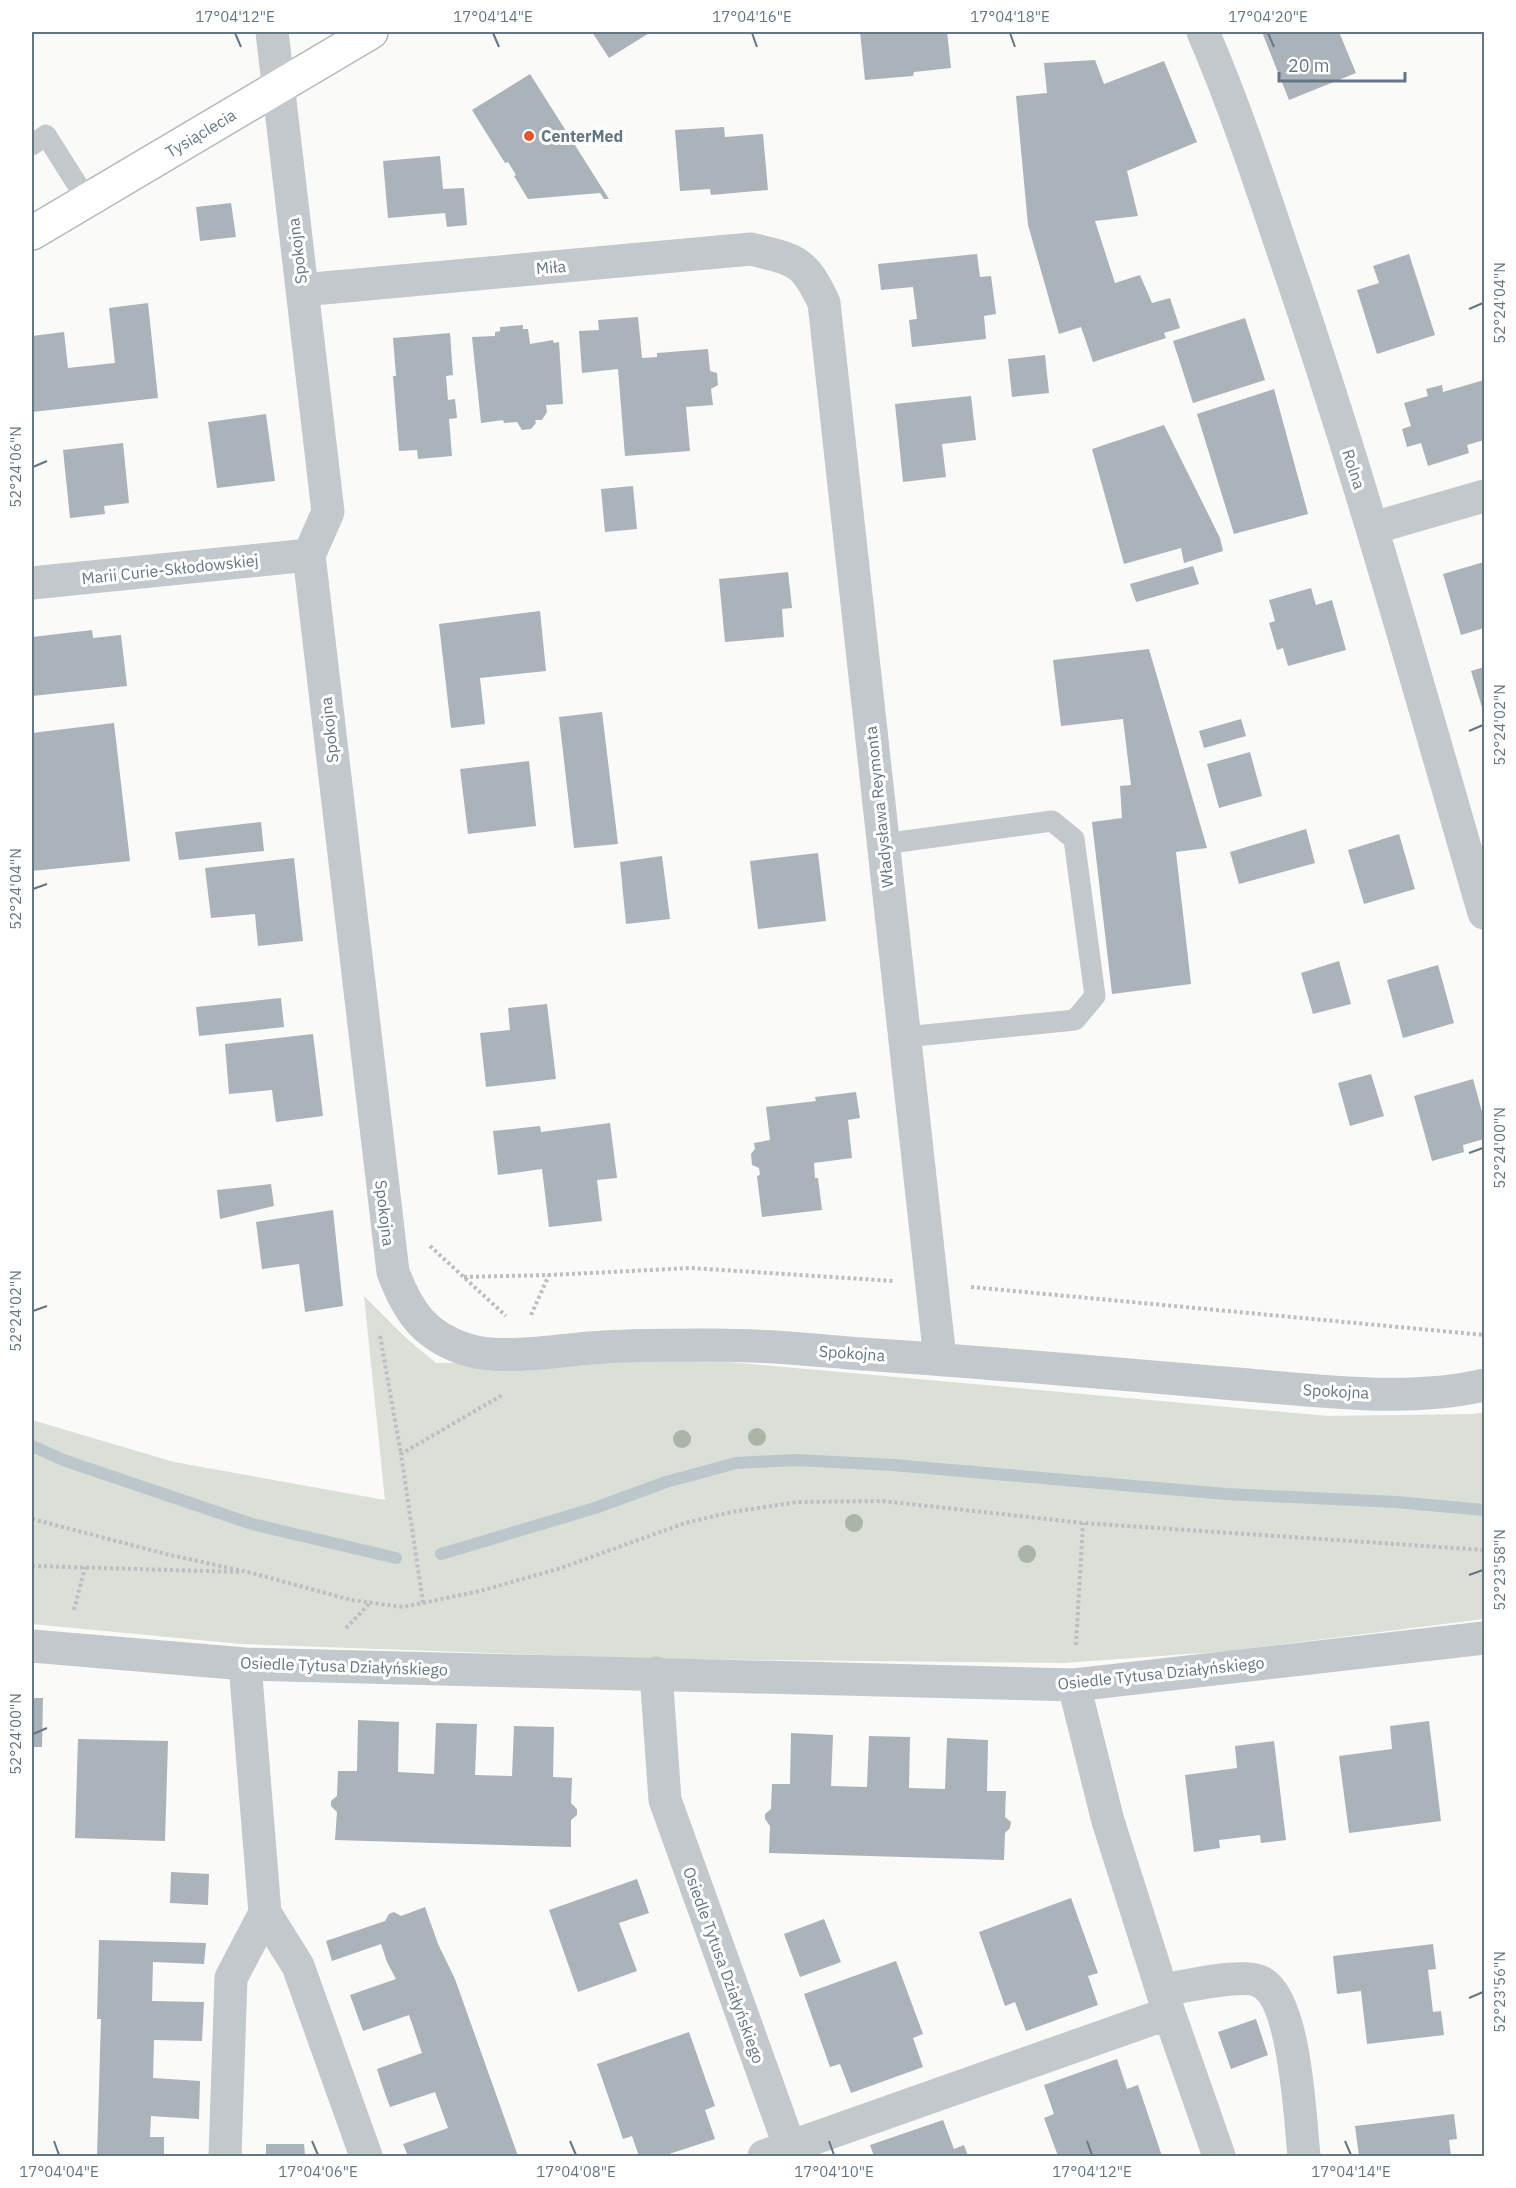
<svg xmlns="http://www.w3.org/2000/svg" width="1516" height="2188" viewBox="0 0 1516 2188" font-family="'IBM Plex Sans',sans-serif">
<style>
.green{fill:#dadfd7}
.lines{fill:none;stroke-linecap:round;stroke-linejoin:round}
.stream{stroke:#bbc7cb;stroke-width:12}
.building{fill:#aab3b9}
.secondary-casing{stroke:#b3babf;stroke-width:36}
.path{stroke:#bbbfc2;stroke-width:4;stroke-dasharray:3 3;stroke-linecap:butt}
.lane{stroke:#c3c8cc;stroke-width:21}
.street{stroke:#c3c8cc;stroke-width:33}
.secondary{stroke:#fff;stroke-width:33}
.tree{fill:#aab4a7}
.ticks{fill:none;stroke:#657683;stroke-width:2}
.poi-dot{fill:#e4572e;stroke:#fff;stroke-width:2}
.labels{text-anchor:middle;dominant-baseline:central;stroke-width:6;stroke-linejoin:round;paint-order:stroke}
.street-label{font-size:16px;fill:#657683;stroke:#fff}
.poi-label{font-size:16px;font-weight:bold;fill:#657683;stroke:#fff;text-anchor:start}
.neatline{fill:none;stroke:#657683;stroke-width:2}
.ticks-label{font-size:15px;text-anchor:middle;fill:#657683}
</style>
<rect width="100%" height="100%" fill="#fafaf8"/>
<path class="green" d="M364,1296l42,42 30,25 270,-3 622,56 146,-2 10,-2v207l-255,32 -165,12 -414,-4 -409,-15 -209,-20v-204l142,42 211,38z"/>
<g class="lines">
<path class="stream" d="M32,1446l34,15 186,63 144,34
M441,1554l154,-46 71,-26 70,-19 60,-3 97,5 333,29 170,8 88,8"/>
</g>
<path class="building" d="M592,32h59l-42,26z
M860,32h87l4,36 -37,4 -1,4 -48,4z
M1262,32h77l17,41 -67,27z
M1095,60l9,24 60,-23 33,81 -70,29 11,45 -43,5 20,62 25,-8 12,28 18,-5 10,30 -16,5 2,5 -73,24 -12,-35 -22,7 -31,-109 -12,-129 31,-3 -3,-30z
M530,74l79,125h-5l-4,-6 -72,6 -14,-23 2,-1 -8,-13 -3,1 -33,-53z
M724,127l1,10 38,-3 5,56 -57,5 -1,-6 -30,2 -5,-61z
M440,156l3,33 21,-1 3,37 -20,2 -2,-14 -57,5 -5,-57z
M231,203l5,34 -36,4 -4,-34z
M977,254l3,23 11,-1 5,38 -12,2 2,23 -74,8 -3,-27 8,-1 -4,-32 -32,3 -3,-26z
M1409,254l26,81 -58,19 -20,-64 22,-7 -6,-17z
M148,303l10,95 -126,14v-76l32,-4 4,36 47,-5 -6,-55z
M638,317l4,41 15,-1v-4l51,-4 2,22 7,2 1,12 -7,4 2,16 -27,2 4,44 -65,5 -7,-87 -36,4 -3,-42 20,-1 -1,-10z
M1245,318l20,62 -72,23 -20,-62z
M523,325v4h5l2,15 23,-4 1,3 5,-1 4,62 -17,1 1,7 -5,8h-7l1,3 -5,6 -9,1 -5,-8 -13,1 -1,-3 -22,3 -9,-86 23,-1v-4l5,-1v-4z
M450,333l3,42 -7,1 2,24 7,-1 2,19 -8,1 3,37 -34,3 -1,-9 -18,1 -6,-75h3l-3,-38z
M1045,355l4,38 -37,4 -4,-38z
M1484,380v60l-17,5 2,8 -41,13 -7,-23 -14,4 -5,-18 9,-3 -7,-23 24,-7 -2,-7 16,-4 1,7z
M1274,389l34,125 -74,20 -37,-120z
M971,396l5,44 -34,4 4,33 -43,5 -8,-78z
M266,414l9,67 -58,7 -9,-66z
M1164,425l56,113 3,13 -39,12 -3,-15 -57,16 -32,-115z
M123,443l6,60 -25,3 1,8 -35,4 -7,-68z
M633,486l4,43 -32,3 -4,-43z
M1484,562v66l-23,7 -18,-61z
M1193,566l6,18 -63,18 -6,-18z
M788,572l4,36 -10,1 2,28 -59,5 -6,-63z
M1311,588l5,17 16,-5 14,50 -58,16 -5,-18 -6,2 -8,-27 6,-2 -6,-21z
M540,611l6,60 -66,7 5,46 -34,4 -12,-104z
M92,630l1,8 28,-3 6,51 -95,10v-59z
M1149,649l58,199 -31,4 15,132 -79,10 -20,-172 30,-4 -2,-32 11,-1 -8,-66 -62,7 -8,-66z
M1484,667v47l-13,-43z
M602,712l16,132 -44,4 -15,-131z
M1241,719l5,17 -42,12 -5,-17z
M114,723l16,138 -98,10v-138z
M1250,752l12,44 -43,12 -12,-44z
M529,761l7,65 -68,8 -8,-65z
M261,822l3,29 -85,9 -4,-28z
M1306,829l9,34 -76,21 -9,-32z
M1399,834l16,55 -51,15 -16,-54z
M818,853l8,68 -68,8 -8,-68z
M662,856l8,63 -44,5 -6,-62z
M294,858l9,83 -45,5 -3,-32 -44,4 -6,-50z
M1339,961l12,43 -38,10 -12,-41z
M1438,965l16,58 -51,15 -16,-58z
M281,998l3,29 -85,9 -3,-29z
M547,1004l9,75 -70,8 -6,-54 30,-3 -2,-22z
M313,1034l10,82 -47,6 -4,-32 -43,4 -4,-50z
M1371,1074l13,42 -34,10 -12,-43z
M1473,1079l11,40v20l-21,6 1,7 -32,9 -18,-65z
M856,1092l4,26 -12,2 4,38 -38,5 1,15h3l4,32 -60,7 -5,-41 3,-1 -1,-7 -7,-3 -1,-11 4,-5 -1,-6 16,-3 -4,-33 50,-6 -1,-4z
M610,1123l7,55 -20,2 5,41 -53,6 -7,-58 -44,6 -5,-44 47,-5 1,6z
M271,1184l3,22 -54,13 -3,-29z
M333,1210l10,96 -38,6 -6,-48 -37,5 -6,-47z
M32,1698h11l-1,49h-10z
M358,1720l41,2 -1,50 36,2 2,-51 41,1 -2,51 37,1 2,-50 40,1 -1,50 19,1 -1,25 6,6v6l-6,5v27l-236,-7 2,-28 -6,-6v-5l6,-5 1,-25h19z
M1429,1721l12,100 -92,12 -10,-77 53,-7 -2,-23z
M791,1733l42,2 -2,51 36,1 2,-51 41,1 -1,51 36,1 2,-51 41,2 -1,51h19l-1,26 6,5 -1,6 -5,5 -1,27 -235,-7 1,-27 -5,-7v-5l6,-5 1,-25h18z
M78,1739l90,2 -3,100 -90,-3z
M1274,1741l12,99 -25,3 -1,-8 -41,5 1,8 -26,4 -9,-77 52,-7 -2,-22z
M171,1872l38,2 -1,31 -38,-2z
M637,1879l12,34 -30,10 18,48 -59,21 -29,-82z
M1071,1898l27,75 -10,3 10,29 -72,26 -11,-29 -10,4 -26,-74z
M425,1907l13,37 17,35 63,177h-110l-5,-12 45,-16 -13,-36 -45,15 -7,-19 -6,-19 45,-16 -13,-38 -46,16 -13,-36 46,-16 -9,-17 -6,-18 -49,17 -6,-20 59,-20 4,-7 5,-2 7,4z
M824,1919l17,43 -41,15 -16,-43z
M99,1940l107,3 -2,21 -51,-2 -1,39 52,1 -2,39 -48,-1 -1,38 47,3 -1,38 -48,-3 -1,21h14v19h-67l4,-137h-4z
M1433,1944l3,25 -8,1 5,42 8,-1 3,24 -77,9 -6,-53 -24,3 -4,-38z
M896,1961l27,73 -10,4 10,29 -72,26 -11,-29 -10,3 -26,-73z
M1256,2019l12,36 -37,14 -13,-37z
M689,2032l26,74 -10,4 10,29 -52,17h-24l-7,-20 -9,3 -26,-75z
M1117,2059l10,30 11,-4 24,71h-104l-14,-38 10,-4 -10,-29z
M1454,2114l3,25 -8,1 2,16h-92l-4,-30z
M943,2120l11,29 10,-4 4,11h-94l-4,-11z
M266,2144h38l1,12h-39z"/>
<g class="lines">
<defs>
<g id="secondary">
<path id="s1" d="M32,233l339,-201"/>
</g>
</defs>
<use href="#secondary" class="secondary-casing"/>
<path class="path" d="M430,1246l76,70
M464,1277l85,-2 142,-7 203,13
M971,1287l513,48
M531,1315l18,-40
M380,1336l21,118
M32,1519l134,35 86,19 99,27 52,7 77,-16 81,-23 124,-45 47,-11 66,-10 84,-1 201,22 401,27
M32,1566l209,6
M423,1603l-22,-149 103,-60
M74,1610l11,-43
M346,1628l24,-25
M1076,1645l7,-122"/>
<path class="lane" d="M32,145l14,-10 41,65
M883,844l169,-23 22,18 21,157 -20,24 -170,17"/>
<path class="street" d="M272,32l56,480 -19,43 84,717c15,40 32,65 75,78 37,11 97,-1 136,-3 32,-2 65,-2 97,-2 59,-1 118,6 176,10 116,8 231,18 346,28 83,6 180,21 261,2
M1203,32c31,72 56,147 81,222 75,217 136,439 200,659
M302,290l449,-41c45,11 53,11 73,54l116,1056
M1373,528l111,-32
M32,583l277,-28
M32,1646l213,18 829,21 410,-47
M245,1664l20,249 33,53 68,190
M656,1673l9,127 128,356
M1074,1685l34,136 61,192 50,143
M1162,1990c22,-3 81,-18 99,-8 35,18 39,137 43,174
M225,2156l6,-178 34,-65
M764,2156l405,-143"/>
<use href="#secondary" class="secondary"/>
</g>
<g class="tree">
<circle cx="757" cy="1437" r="9"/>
<circle cx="682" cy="1439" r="9"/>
<circle cx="854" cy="1523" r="9"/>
<circle cx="1027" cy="1554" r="9"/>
</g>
<path class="ticks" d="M235,33l6,14M493,33l6,14M752,33l5,14M1010,33l5,14M1268,33l6,14M1469,309l14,-6M33,467l14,-6M1469,731l14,-6M33,889l14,-5M1469,1153l14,-5M33,1311l14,-5M1469,1575l14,-5M33,1734l14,-6M1469,1998l14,-6M54,2141l5,14M312,2141l6,14M570,2141l6,14M829,2141l5,14M1087,2141l5,14M1345,2141l6,14"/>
<circle class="poi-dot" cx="529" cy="136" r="6"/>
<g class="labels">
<g class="street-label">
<text stroke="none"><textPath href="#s1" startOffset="196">Tysiąclecia</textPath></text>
<text transform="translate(297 251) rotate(-97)">Spokojna</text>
<text transform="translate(551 267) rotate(-5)">Miła</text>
<text transform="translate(1354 469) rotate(72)">Rolna</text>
<text transform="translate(170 569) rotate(-6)">Marii Curie-Skłodowskiej</text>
<text transform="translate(329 730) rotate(-96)">Spokojna</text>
<text transform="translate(879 807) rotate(-96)">Władysława Reymonta</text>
<text transform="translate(385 1213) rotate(83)">Spokojna</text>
<text transform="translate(852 1353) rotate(4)">Spokojna</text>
<text transform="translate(1336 1391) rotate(3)">Spokojna</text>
<text transform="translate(344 1666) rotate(2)">Osiedle Tytusa Działyńskiego</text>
<text transform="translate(1161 1673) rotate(-6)">Osiedle Tytusa Działyńskiego</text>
<text transform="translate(724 1965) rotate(70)">Osiedle Tytusa Działyńskiego</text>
</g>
<g class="poi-label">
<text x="541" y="136">CenterMed</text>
</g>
</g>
<rect width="1516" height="2188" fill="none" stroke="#ffffff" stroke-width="66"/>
<path d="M1279 72v9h126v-9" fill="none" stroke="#657683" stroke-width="3"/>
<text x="1288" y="72" font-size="18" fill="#657683" stroke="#ffffff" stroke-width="4.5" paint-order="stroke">20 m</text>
<rect x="33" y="33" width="1450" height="2122" class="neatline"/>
<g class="ticks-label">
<text x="235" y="22">17°04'12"E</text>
<text x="493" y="22">17°04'14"E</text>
<text x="752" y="22">17°04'16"E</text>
<text x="1010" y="22">17°04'18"E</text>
<text x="1268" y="22">17°04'20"E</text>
<text transform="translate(1500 303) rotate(-90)" y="5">52°24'04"N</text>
<text transform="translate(16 467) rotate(-90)" y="5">52°24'06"N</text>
<text transform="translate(1500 725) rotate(-90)" y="5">52°24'02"N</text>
<text transform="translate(16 889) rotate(-90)" y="5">52°24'04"N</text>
<text transform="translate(1500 1148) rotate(-90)" y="5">52°24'00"N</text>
<text transform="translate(16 1311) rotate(-90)" y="5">52°24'02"N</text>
<text transform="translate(1500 1570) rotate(-90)" y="5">52°23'58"N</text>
<text transform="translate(16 1734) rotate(-90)" y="5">52°24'00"N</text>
<text transform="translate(1500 1992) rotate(-90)" y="5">52°23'56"N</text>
<text x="59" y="2177">17°04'04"E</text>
<text x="318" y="2177">17°04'06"E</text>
<text x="576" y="2177">17°04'08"E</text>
<text x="834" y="2177">17°04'10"E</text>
<text x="1092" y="2177">17°04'12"E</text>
<text x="1351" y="2177">17°04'14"E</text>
</g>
</svg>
